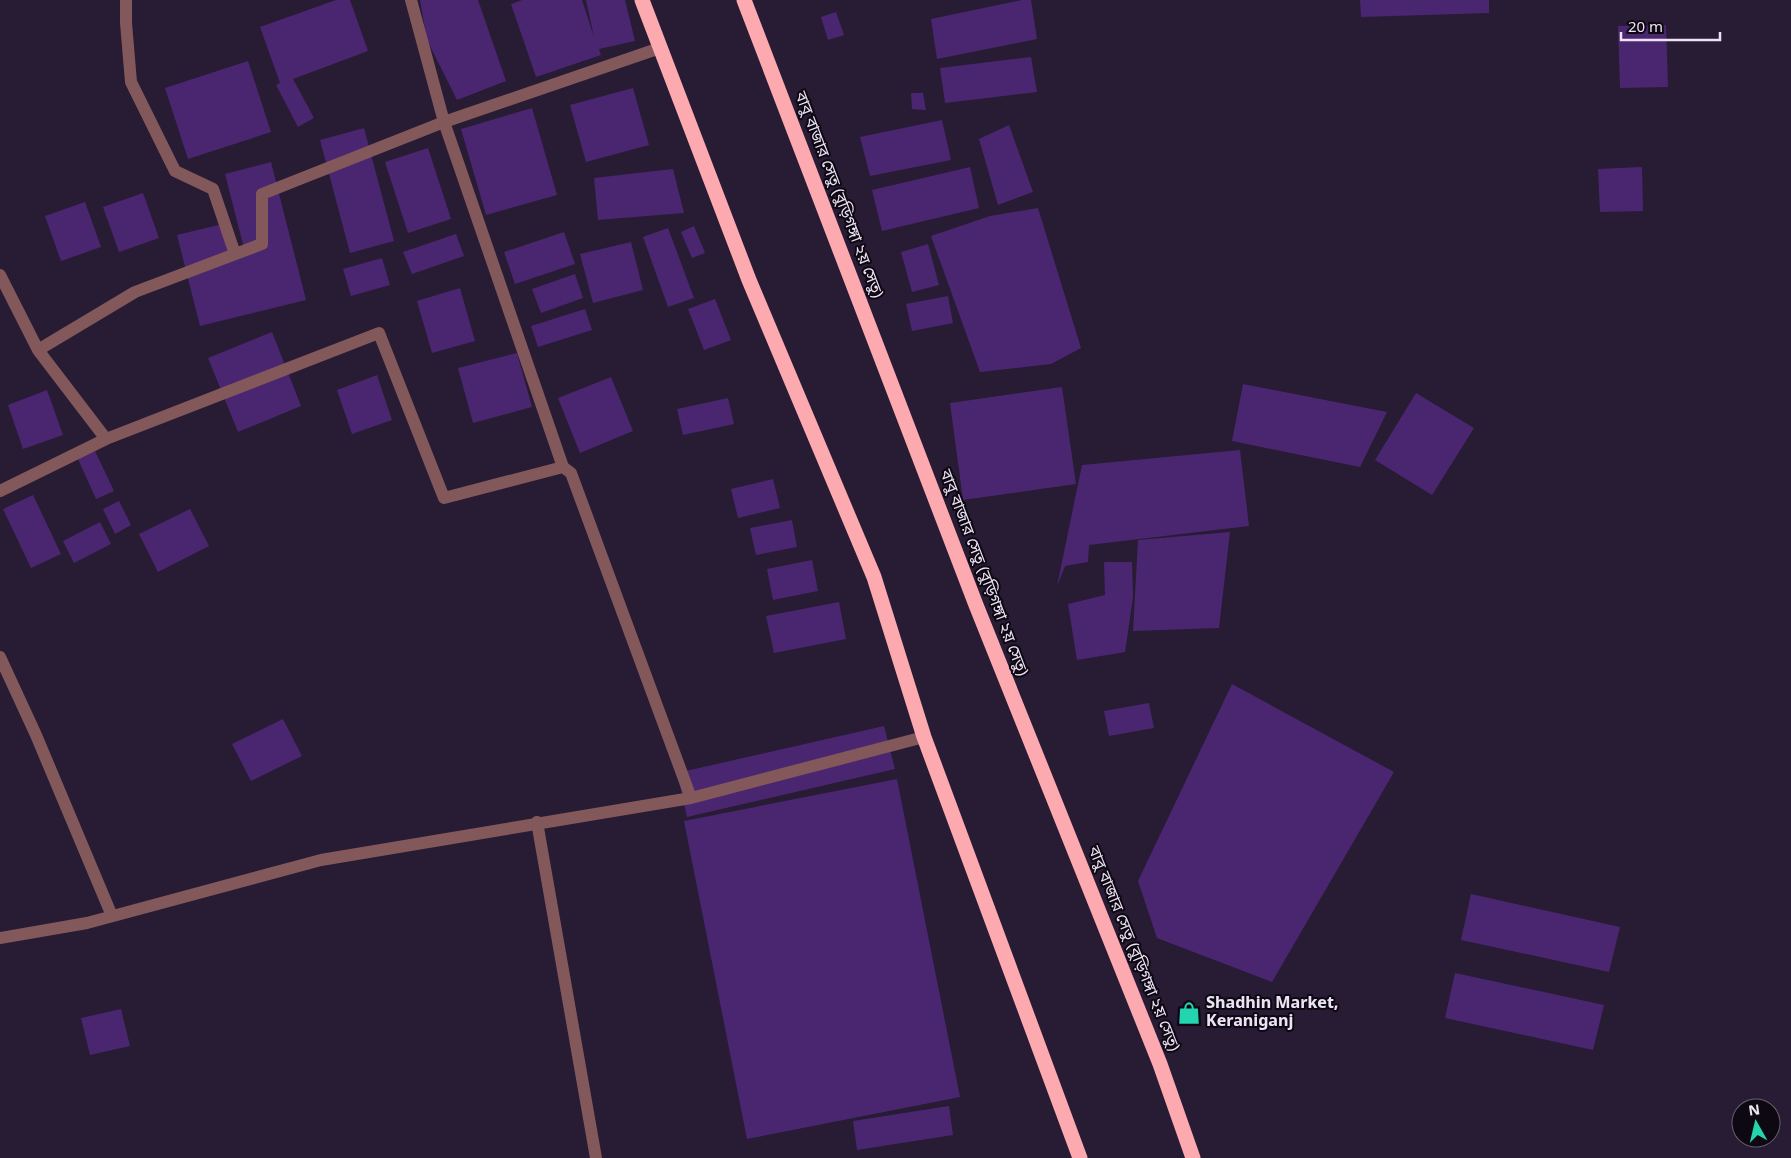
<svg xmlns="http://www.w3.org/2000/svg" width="1791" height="1158" viewBox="0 0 1791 1158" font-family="Georgia,'Noto Sans Bengali',serif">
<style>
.building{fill:#4b2670}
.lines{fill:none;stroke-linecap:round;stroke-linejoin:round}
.minor{stroke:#82585b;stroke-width:12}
.highway{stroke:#fda9b0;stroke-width:15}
.labels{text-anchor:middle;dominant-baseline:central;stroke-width:4;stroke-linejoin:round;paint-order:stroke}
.street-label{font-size:16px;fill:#ebe3f4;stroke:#0e0813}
.poi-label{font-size:16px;font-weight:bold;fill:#ebe3f4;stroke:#0e0813;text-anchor:start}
</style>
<rect width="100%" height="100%" fill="#281b34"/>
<path class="building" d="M336,0h14l18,51 -75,28 21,39 -16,9 -22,-42 4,-2 -20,-56z
M420,0h58l28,81 -49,19 -30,-60z
M522,0h60l12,37 -8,-37h39l10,41 -36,8 2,6 -65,22 -25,-73z
M1022,0h9l6,39 -100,20 -6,-40z
M1360,0h129v13l-128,4z
M836,12l8,23 -16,5 -7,-23z
M1666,25l2,62 -48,1 -2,-62z
M1031,57l6,35 -92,11 -5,-35z
M248,61l23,71 -83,27 -23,-71z
M633,88l16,57 -63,17 -16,-57z
M911,93h12l3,17 -14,-1z
M532,108l25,87 -71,20 -25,-86z
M942,120l9,40 -81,16 -10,-39z
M1009,125l24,67 -35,13 -19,-66z
M364,128l30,113 -44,12 -30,-113z
M428,148l23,71 -43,14 -23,-71z
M271,162l35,138 -106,26 -23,-91 50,-12 9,36 10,-3 -21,-82z
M970,167l9,41 -97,23 -10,-41z
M1642,167l1,44 -43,1 -2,-43z
M673,169l11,44 -86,7 -4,-42z
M143,193l16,45 -40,14 -16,-45z
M85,202l16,45 -40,14 -16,-45z
M1038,208l43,140 -30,16 -71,8 -49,-136 59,-20z
M694,226l11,27 -13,5 -11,-26z
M668,228l26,70 -26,9 -25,-70z
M564,232l11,32 -60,20 -11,-32z
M456,234l8,22 -52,18 -9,-22z
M631,242l12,48 -50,13 -13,-49z
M928,244l11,41 -27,7 -11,-40z
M382,258l8,27 -39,11 -8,-27z
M575,274l8,24 -42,15 -9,-24z
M460,288l15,53 -43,12 -15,-52z
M948,296l5,27 -41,8 -6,-27z
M715,299l16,41 -27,10 -16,-41z
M585,309l7,21 -54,17 -7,-21z
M272,332l29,74 -63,26 -30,-74z
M517,353l15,54 -59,16 -15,-55z
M377,375l15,45 -40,14 -15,-44z
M611,377l22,54 -53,22 -22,-55z
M1243,384l144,28 -27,55 -128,-26z
M1062,387l14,97 -113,16 -13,-97z
M47,390l16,45 -40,14 -15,-44z
M1416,393l58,35 -42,67 -57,-35z
M728,398l6,26 -51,11 -6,-26z
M1240,450l9,76 -160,19 -1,17 -23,4 -8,20 25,-121z
M95,451l19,40 -18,8 -18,-40z
M773,479l7,29 -42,10 -7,-29z
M33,495l28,59 -30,14 -28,-59z
M119,501l12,24 -16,9 -12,-25z
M190,509l19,37 -51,26 -19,-38z
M792,520l5,27 -41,8 -6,-27z
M100,522l11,22 -37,19 -11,-22z
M1230,532l-11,96 -86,3 5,-91z
M812,560l6,31 -45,9 -6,-31z
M1104,562h28l1,35 -8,55 -48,8 -9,-56 37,-9z
M839,602l7,37 -72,14 -8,-37z
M1232,684l162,88 -122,210 -115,-44 -19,-57z
M1149,703l5,25 -45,8 -5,-25z
M283,719l19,37 -51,25 -19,-37z
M884,726l11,43 -208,48 -10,-44z
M897,779l63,318 -213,42 -63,-318z
M1471,894l149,33 -11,45 -148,-32z
M1455,973l149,32 -11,45 -148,-32z
M121,1009l9,37 -40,9 -9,-37z
M949,1106l4,29 -96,15 -4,-29z"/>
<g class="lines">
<path class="minor" d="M126,0v23l5,59 44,89 38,18 22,65
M411,0l33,122 119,345 8,6 120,325 233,-61
M0,275l38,75 68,89 273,-106 65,165 119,-31
M38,350l97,-58 127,-48v-50l182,-72 216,-74
M0,491l106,-52
M0,657l36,78 76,181
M537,822l59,336
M0,938l87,-15 234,-63 370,-62"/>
<path class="highway" d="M642,0l107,280 125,297 50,160 156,421
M744,0l232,605 184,459 33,94"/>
</g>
<defs>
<symbol id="shop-bare" viewBox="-9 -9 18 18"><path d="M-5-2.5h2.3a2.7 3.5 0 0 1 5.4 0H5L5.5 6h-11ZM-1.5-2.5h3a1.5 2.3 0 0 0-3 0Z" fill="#22d5af" stroke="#0e0813" stroke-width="2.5" paint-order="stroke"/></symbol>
</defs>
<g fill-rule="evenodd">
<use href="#shop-bare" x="1173" y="997" width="32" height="32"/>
</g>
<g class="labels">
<g class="street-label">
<text transform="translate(838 195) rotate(69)">বাবু বাজার সেতু (বুড়িগঙ্গা ২য় সেতু)</text>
<text transform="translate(983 573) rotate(69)">বাবু বাজার সেতু (বুড়িগঙ্গা ২য় সেতু)</text>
<text transform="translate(1133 949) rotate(68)">বাবু বাজার সেতু (বুড়িগঙ্গা ২য় সেতু)</text>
</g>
<g class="poi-label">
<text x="1206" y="1004">Shadhin Market,<tspan x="1206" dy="18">Keraniganj</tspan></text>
</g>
</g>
<g transform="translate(1756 1123) rotate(352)"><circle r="24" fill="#0e0813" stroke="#66606d"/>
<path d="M0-4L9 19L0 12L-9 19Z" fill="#22d5af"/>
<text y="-8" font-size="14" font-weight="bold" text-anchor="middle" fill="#ebe3f4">N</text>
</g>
<path d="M1621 32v8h99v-8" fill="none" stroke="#ebe3f4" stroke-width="2.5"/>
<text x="1628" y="32" font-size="15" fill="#ebe3f4" stroke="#0e0813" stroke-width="4" paint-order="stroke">20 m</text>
</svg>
